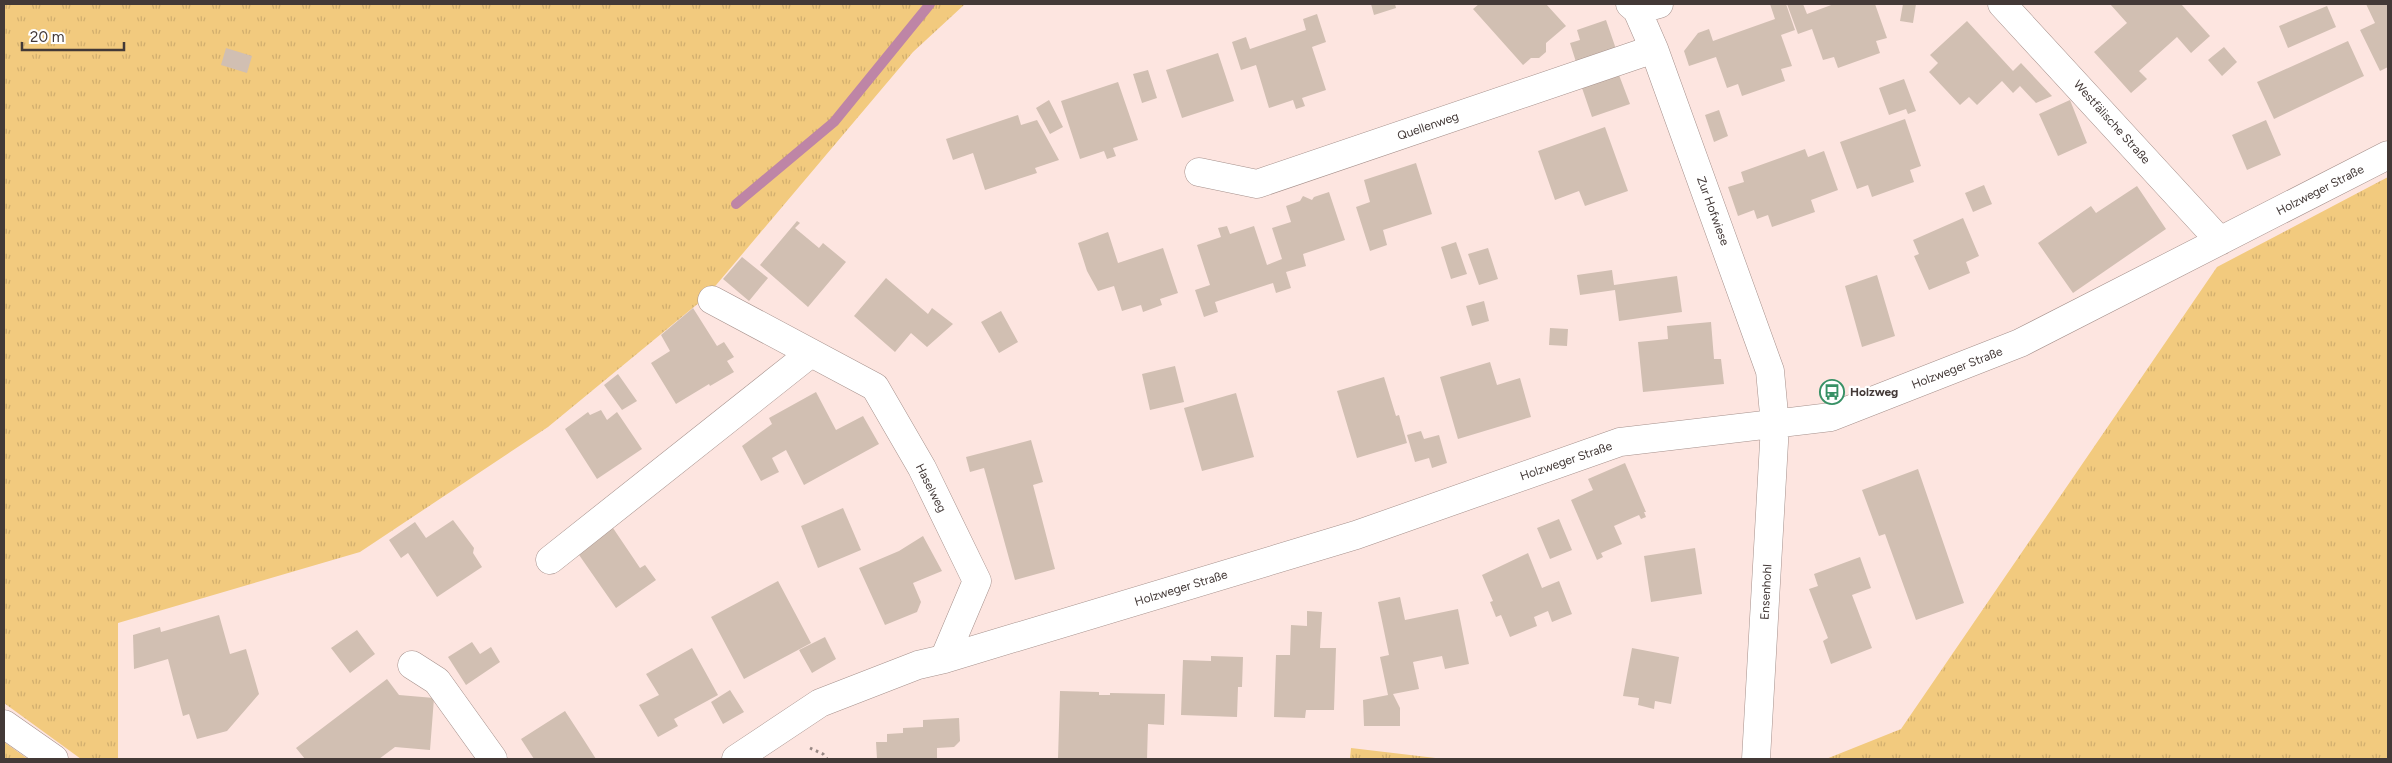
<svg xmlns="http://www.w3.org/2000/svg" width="2392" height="763" viewBox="0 0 2392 763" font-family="Figtree,sans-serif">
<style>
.grass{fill:url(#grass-tufts)}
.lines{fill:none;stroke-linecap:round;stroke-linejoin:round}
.stream{stroke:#be85a6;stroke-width:10}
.building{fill:#d1bfb2}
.street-casing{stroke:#a5908b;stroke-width:29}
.path{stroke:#988884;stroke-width:3;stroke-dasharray:2.5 4;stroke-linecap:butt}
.street{stroke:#fff;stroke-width:28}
.labels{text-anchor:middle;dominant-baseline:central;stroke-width:4.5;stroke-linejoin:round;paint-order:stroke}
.street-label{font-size:12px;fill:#433937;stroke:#fff}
.poi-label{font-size:12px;font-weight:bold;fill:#433937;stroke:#fff;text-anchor:start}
</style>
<defs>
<pattern id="grass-tufts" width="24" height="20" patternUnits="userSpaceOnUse" patternTransform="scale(1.25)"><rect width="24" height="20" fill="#f2ca7e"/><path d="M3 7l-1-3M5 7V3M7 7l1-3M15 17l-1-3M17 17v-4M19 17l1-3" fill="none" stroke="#d1ae6e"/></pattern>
</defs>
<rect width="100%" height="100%" fill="#fde5e0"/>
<path class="grass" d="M4,4h961l-52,48 -207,245 -158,130 -188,125 -242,71v136h-37l-77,-56z
M2388,177v582h-562l75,-30 316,-462z
M4,742l24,17h-24z
M1351,748l93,11h-94z"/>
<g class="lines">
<path class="stream" d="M736,204l98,-82 96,-118"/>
</g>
<path class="building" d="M1371,4h24l1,4 -22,7z
M1479,4h67l20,22 -20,17v9l-7,6h-8l-8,7 -50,-56z
M1770,4h16l9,26 -14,5 11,31 -11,3 4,12 -43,15 -4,-12 -11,4 -11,-31 -27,9 -5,-15 14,-18 11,-4 4,12 62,-22z
M1787,4h16l4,10 27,-10h41l12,34 -11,3 4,12 -42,15 -4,-11 -11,3 -11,-31 -14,5z
M1903,4h13l-3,19 -13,-2z
M2110,4h71l29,32 -19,17 -14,-16 -38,34 8,8 -16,14 -37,-41 33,-29z
M2366,4h22v63l-8,4 -20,-41 15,-7z
M2327,6l9,21 -48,21 -9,-22z
M1317,14l9,28 -14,5 14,43 -24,8 3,8 -9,3 -3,-9 -24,8 -13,-43 -15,5 -9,-28 14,-5 4,12 56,-19 -3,-11z
M1606,20l10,29 -40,13 -6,-19 10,-3 -3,-10z
M1967,21l46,50 8,-8 31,33 -16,7 -16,-17 -7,7 -11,-12 -25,24 -8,-8 -9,8 -31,-33 9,-9 -8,-8z
M2348,41l16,35 -90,43 -17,-37z
M2224,47l13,15 -15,14 -14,-16z
M226,48l26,8 -5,17 -26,-8z
M1218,53l16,48 -52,17 -16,-48z
M1148,70l9,28 -15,5 -9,-29z
M1619,75l11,29 -38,13 -10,-29z
M1904,79l12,32 -8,3 -2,-5 -17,6 -10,-27z
M1118,82l20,58 -25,8 3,8 -9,3 -3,-8 -24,8 -19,-58z
M1049,100l14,27 -13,7 -14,-26z
M2070,100l17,43 -29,13 -19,-42z
M1719,110l9,26 -14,6 -9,-27z
M1018,115l3,10 16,-5 22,40 -24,8 2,5 -52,17 -12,-37 -20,7 -7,-21z
M1905,119l16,47 -11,4 4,12 -42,15 -4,-12 -11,4 -17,-47z
M2266,120l15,35 -34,15 -15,-35z
M1605,127l23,64 -43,15 -6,-15 -24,9 -17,-49z
M1805,149l3,8 16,-6 14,39 -27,10 4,12 -43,15 -4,-12 -11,4 -3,-9 -16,6 -10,-29 16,-5 -3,-10z
M1416,163l16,51 -49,16 4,15 -17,6 -14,-44 14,-5 -6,-22z
M1984,185l8,19 -19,8 -8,-19z
M2137,186l29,43 -93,64 -35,-50 53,-37 5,7z
M1329,192l16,48 -42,14 3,12 -20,6 5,16 -15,5 -3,-10 -58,19 3,10 -14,5 -9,-27 15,-5 -13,-40 24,-8 -3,-9 9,-2 3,8 24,-8 13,39 15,-6 -10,-31 19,-6 -5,-16 14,-5 3,-5 9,4 2,-3z
M1963,218l16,38 -13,6 4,11 -41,17 -15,-34 5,-2 -6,-14z
M797,221l3,2 -5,5 24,20 4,-5 23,19 -38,45 -48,-42z
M1108,232l10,31 45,-15 15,45 -18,6 2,6 -19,7 -2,-7 -19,6 -8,-25 -16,5 -11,-20 -9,-28z
M1456,242l11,32 -16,5 -10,-32z
M1488,248l10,31 -19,6 -11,-31z
M742,257l26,21 -19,23 -26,-22z
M1612,270l2,15 63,-9 5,36 -63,9 -4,-31 -35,5 -3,-20z
M1877,275l18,61 -33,11 -17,-61z
M886,278l42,36 4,-6 21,16 -26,23 -16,-14 -16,19 -41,-36z
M1484,301l5,20 -17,5 -6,-20z
M693,308l24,38 7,-4 10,15 -7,4 7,11 -24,14 -1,-2 -33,20 -25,-41 19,-12 -9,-16z
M1001,311l17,31 -19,11 -18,-31z
M1711,322l3,37h7l3,25 -81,8 -5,-50 30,-3 -1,-13z
M1550,328l18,1 -1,17 -18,-1z
M1490,362l7,23 23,-7 11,39 -73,22 -18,-62z
M1175,366l9,36 -34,8 -8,-36z
M618,374l19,27 -15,9 -18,-25z
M1384,377l12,39 3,-1 8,28 -50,15 -20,-67z
M816,392l20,38 27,-14 16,28 -75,41 -18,-35 -14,8 7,14 -18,9 -19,-35 30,-22 -3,-6z
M1236,393l18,64 -52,14 -18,-63z
M601,410l6,10 10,-8 25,37 -45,30 -32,-50 23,-17 2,3z
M1421,431l3,8 15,-4 8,28 -15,5 -3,-10 -14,4 -8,-27z
M1031,440l12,42 -10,3 22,84 -40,11 -31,-112 -14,4 -4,-15z
M1625,463l21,49h-2l2,5 -5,2 -2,-4 -25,11 8,18 -21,9 2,4 -6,3 -26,-60 22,-10 -5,-11z
M1918,469l46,134 -48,17 -31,-86 -6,2 -17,-46z
M843,508l18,42 -43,18 -17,-42z
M1559,519l13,31 -22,9 -13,-31z
M453,520l21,28 -1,5 9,14 -45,30 -29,-44 -7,5 -12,-18 26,-18 11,16z
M613,528l27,40 5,-3 11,15 -40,28 -39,-56z
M923,536l19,35 -29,12 8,19 -4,10 -32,13 -26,-57 40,-17z
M1695,548l7,46 -51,8 -7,-46z
M1528,553l14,35 17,-7 13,33 -20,8 -4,-11 -14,6 3,9 -27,11 -9,-22 -5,2 -6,-15 3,-1 -11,-26z
M1860,557l11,31 -19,7 20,53 -41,16 -8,-23 5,-3 -19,-49 9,-3 -4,-12z
M778,581l33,62 -67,36 -33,-62z
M1400,597l5,23 53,-11 11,55 -24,5 -3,-13 -29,6 6,27 -26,5 7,14v18h-36l-1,-26 25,-5 -8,-38 9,-2 -11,-53z
M1307,611l15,1 -2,36h16l-2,62h-28l-1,8 -31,-1 2,-62h14l1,-30 16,1z
M219,615l11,39 16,-5 13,45 -32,37 -30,8 -8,-25 -6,2 -15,-57 -34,10 -1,-34 27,-8 1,5z
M357,630l18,24 -25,19 -19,-25z
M825,637l11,22 -24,14 -13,-23z
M472,642l8,12 11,-7 9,15 -34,23 -18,-28z
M692,648l26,47 -44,24 4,7 -20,11 -19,-32 20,-10 -13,-21z
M1632,648l47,9 -8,47 -16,-3 -1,8 -16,-4 1,-7 -16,-2z
M1211,656l32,1 -1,30h-4l-1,30 -56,-2 2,-55 28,1z
M387,679l12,16 35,3 -4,52 -35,-3 -16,12h-74l-9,-11z
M730,690l14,22 -21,12 -12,-22z
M1060,691l39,1v3h11v-2l55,1 -1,31 -16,-1 -1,35h-89z
M565,711l17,26 14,22h-62l-13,-20z
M959,718l1,23 -6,6 -17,1v11h-60l-1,-17h11v-8l16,-1v-5l20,-1v-7z"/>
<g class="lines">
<defs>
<path id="street" d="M1630,4l7,6 17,39 116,322 5,54 -19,334
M2002,4l218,237
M1637,10l22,-6
M1199,172l58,12 397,-135
M712,300l163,87 47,81 55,113 -33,78
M550,560l261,-207
M412,665l25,16 56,78
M4,724l50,35
M736,759l84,-56 98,-38 26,-6 412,-124 264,-93 211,-25 189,-74 368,-188"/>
</defs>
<use href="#street" class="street-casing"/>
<path class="path" d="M810,748l13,6 4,5"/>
<use href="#street" class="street"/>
</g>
<defs>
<symbol id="bus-ring" viewBox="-11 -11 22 22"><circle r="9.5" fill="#fff" stroke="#389166" stroke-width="1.5"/><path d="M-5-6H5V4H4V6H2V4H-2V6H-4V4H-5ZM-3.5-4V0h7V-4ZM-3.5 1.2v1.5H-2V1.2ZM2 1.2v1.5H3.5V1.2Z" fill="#389166"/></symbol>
</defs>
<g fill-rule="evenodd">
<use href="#bus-ring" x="1818" y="378" width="28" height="28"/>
</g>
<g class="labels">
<g class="street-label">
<text transform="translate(2112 122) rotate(48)">Westfälische Straße</text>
<text transform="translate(1428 126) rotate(-19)">Quellenweg</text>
<text transform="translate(2320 190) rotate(-27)">Holzweger Straße</text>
<text transform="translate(1713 211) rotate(70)">Zur Hofwiese</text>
<text transform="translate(1957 368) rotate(-21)">Holzweger Straße</text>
<text transform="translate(1566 461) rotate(-19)">Holzweger Straße</text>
<text transform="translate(931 488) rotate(63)">Haselweg</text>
<text transform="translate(1181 588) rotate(-17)">Holzweger Straße</text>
<text transform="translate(1766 592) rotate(-87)">Ensenhohl</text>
</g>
<g class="poi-label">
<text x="1850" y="392">Holzweg</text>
</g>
</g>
<rect width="2392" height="763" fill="none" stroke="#433937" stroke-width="10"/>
<path d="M22 42v8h102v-8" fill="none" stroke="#433937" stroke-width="2.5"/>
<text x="30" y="42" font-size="15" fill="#433937" stroke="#ffffff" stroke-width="4" paint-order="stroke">20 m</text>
</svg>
